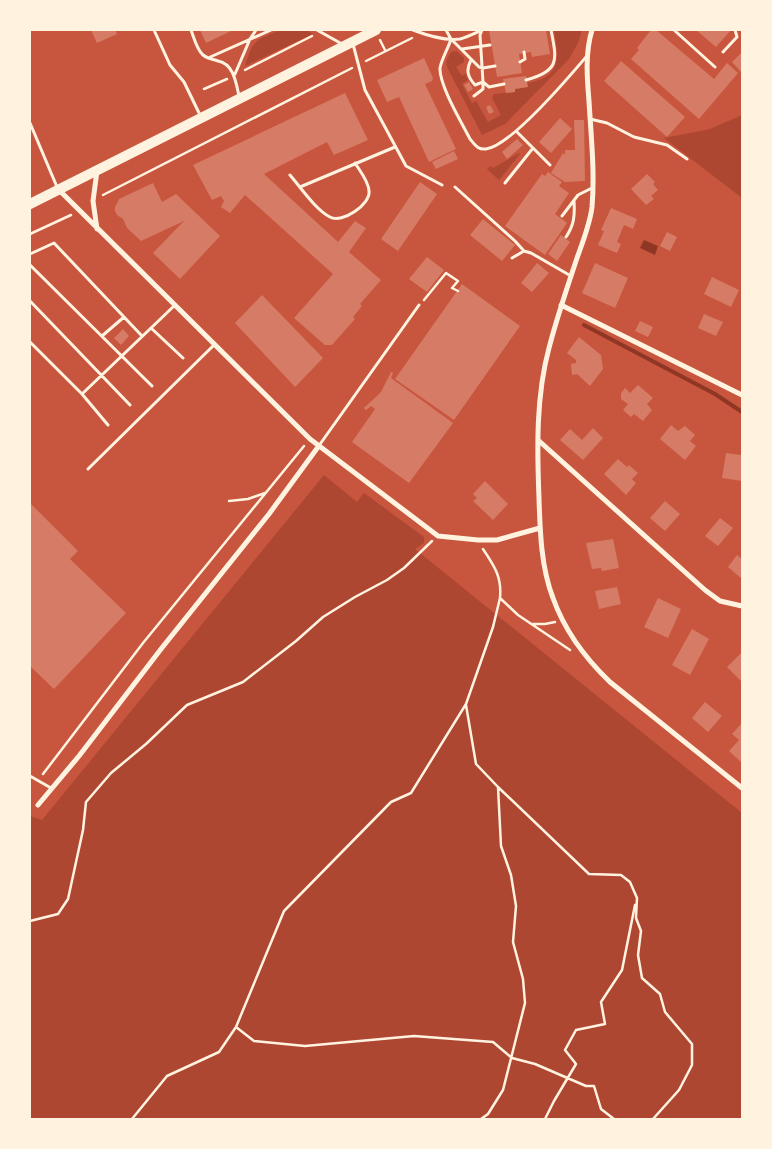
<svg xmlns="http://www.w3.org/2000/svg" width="772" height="1149" viewBox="0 0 772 1149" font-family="'Asap Condensed',sans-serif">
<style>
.green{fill:#ae4732}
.water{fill:#8f3625}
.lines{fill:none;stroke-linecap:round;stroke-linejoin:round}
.stream{stroke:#8f3625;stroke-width:4}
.building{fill:#d67c66}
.path{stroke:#fff3e0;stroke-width:2.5}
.service{stroke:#fff3e0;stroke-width:3}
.minor{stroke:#fff3e0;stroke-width:5}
.primary{stroke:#fff3e0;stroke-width:10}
</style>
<rect width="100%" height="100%" fill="#c8553d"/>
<path class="green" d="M281,30h26l6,4 -68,32c8,-27 11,-26 36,-36z
M554,30h28l-4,13 -9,16 -64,65 -23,11 -35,-68 -1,-5 5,-10 6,-1 7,7v4l-8,5 6,9 3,-2 3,6 -6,4 10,19 4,-2 12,21 13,-7 -9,-17 2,-4 21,-2v-3l12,-2v-4c35,-6 32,-24 27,-53z
M742,115v83l-78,-60 46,-9z
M519,153l1,1 -21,26 -12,-11 3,-3 3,2z
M324,475l33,27 7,-9 60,44v6l-9,6 327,264v306h-712v-303l12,4z"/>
<path class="water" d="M644,240l14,6 -3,9 -15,-7z"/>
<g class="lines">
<path class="stream" d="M584,325l131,69 27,18"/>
</g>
<path class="building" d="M91,30h24l2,4 -20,9z
M200,30h33l-27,13z
M489,30h57l4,24 -18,3 -1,-5 -12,2 3,19 -25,4z
M651,30h5l58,49 13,-16 11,10 -39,46 -68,-60 8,-9 -2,-2z
M696,30h35l-15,17z
M742,52v21l-10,-11z
M424,58l9,20 -1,3 -7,3 31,65 -27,13 -30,-65 -12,5 -10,-22z
M621,61l64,56 -18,20 -63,-56z
M526,76l2,11 -13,2v3l-9,1 -3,-14z
M469,82l4,7 -5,3 -4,-7z
M345,93l23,47 -34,15 -7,-13 -63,32 74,68 17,-21 11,7 -17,24 32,28 -21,24 2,2 -9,11 2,2 -23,26h-7l-31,-27 39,-44 -88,-79 -15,18 -9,-6 3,-6 -3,-5 -9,4 -19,-35z
M490,105l4,7 -5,2 -3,-7z
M560,118l12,11 -21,24 -12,-11z
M574,120h10l1,61 -20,1 -14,-9 12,-20 2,2v-5h10z
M517,139l6,6 -16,14 -5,-7z
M454,151l4,8 -22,10 -4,-7z
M548,172l14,10 -3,4 10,7 -14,21 12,9 -22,32 -40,-29 37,-52 3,2z
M647,174l8,8 -2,2 5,6 -7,6 3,3 -8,6 -15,-16z
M420,182l17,12 -39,57 -17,-12z
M153,183l9,19 14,-8 44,42 -40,43 -27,-26 31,-32 -43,20 -14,-13 -4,-9 -6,-4 -2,-4v-4l4,-8z
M611,208l26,11 -4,10 -9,-4 -7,17 4,2 -4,9 -19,-8 6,-14 -3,-1z
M483,219l32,26 -13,16 -32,-26z
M667,232l10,5 -7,14 -10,-5z
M561,235l9,7 -13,19 -9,-7z
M427,257l17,13 -17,22 -18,-13z
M537,263l12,10 -17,19 -11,-9z
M595,263l33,15 -13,30 -33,-15z
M712,277l27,13 -8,17 -27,-13z
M462,284l58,42 -66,94 -59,-41z
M262,295l61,63 -28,29 -60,-64z
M704,314l19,8 -7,14 -18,-8z
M640,321l13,6 -5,10 -13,-6z
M123,329l6,7 -8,9 -7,-7z
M579,337l22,18 2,14 -13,17 -13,-12 -5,1 -1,-11 5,-1v-3l-9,-7z
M391,372l2,1 -2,5 62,45 -44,60 -57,-41 23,-33 -4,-3 -5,4 -2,-2 17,-16z
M638,385l15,13 -6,6 5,6 -9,11 -9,-7 -3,3 -8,-7 5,-6 -7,-5v-6l4,-5 5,5z
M671,425l7,6 7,-5 10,9 -5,6 6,5 -11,14 -25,-21z
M593,428l10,10 -20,22 -23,-20 10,-11 12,11z
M726,453l15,2 1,26 -20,-3z
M618,459l9,8 2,-2 9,8 -6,6 4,4 -10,12 -22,-21z
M485,481l23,23 -15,16 -20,-19 4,-3 -4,-4z
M665,501l15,13 -15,17 -15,-13z
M30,503l48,48 -8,8 56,54 -72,76 -24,-23z
M720,518l13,10 -15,18 -13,-10z
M613,539l6,29 -17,3 -1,-3 -9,1 -6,-26z
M737,555l5,4v20l-14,-12z
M617,587l4,17 -22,5 -4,-18z
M658,598l23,11 -13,29 -24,-11z
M692,629l17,10 -19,36 -18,-10z
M742,652v30l-15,-15z
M705,702l17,14 -14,16 -16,-14z
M742,723v38l-1,1 -12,-11 10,-11 -7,-6z"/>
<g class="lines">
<path class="path" d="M380,40l5,10
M366,61l46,-23
M245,70l67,-34
M204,89l23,-10
M103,195l249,-127
M30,234l41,-19
M424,300l22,-27 12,8 -6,7 6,3
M229,501l19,-2 17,-6
M483,549c11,17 19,27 17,49l18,17 52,35
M533,624h12l10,-2
M466,705l10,59 22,23 3,59 10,29 5,31 -3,36 10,37 2,24 -22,87 -15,24 -7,5
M43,774l100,-131 161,-197
M498,787l91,87 32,1 9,7 7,16 -1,20 5,13 -3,24 4,23 18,16 5,18 27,32v21l-13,25 -26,29
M30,921l28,-7 10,-15 15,-69 3,-28 25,-29 35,-29 41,-39 56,-23 53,-41 27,-24 32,-20 32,-17 17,-12 28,-27
M236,1027l18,14 51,5 109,-10 79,6 19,16 23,6 51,22h8l7,23 13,10
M132,1119l35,-43 52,-24 17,-25 48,-116 107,-109 20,-9 55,-89 27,-77 7,-29
M545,1119l9,-18 22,-37 -11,-14 11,-20 29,-6 -4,-22 21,-32 13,-65"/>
<path class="service" d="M154,30l16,35 14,17 17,35
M191,30c3,8 6,20 12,25 5,4 10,4 15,6 16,3 18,22 21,35
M317,30l25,14
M413,30c13,5 32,11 47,9 7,-2 15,-6 22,-9
M446,30l5,9 28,28 4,1 12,-2
M482,30l-2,5 3,47 6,5 15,-3
M674,30l41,37
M451,39c-3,10 -9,19 -11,29 -1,17 22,55 30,71 5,6 8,11 16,10 25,-3 83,-72 100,-92
M353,44l12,46 41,76 36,19
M462,49l28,-4
M723,52l14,-15 -2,-7
M208,58l63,-28
M471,60c-5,10 -4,16 4,25l8,-3v7l-9,7
M520,62l5,-3 -1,-7
M235,74l15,-35 6,-9
M526,80c34,-9 31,-20 25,-50
M590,119l17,4 27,14 33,8 20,14
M30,123l27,64
M516,131l34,34
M290,175c11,13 26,35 40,42 12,7 41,-13 39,-26 0,-9 -9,-20 -14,-28
M505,183l28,-35
M300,187l95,-40
M455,187l60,54 9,10
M562,216l16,-21 14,-7
M566,237c8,-12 9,-21 8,-36
M30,254l24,-11 88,93
M512,258l12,-7 7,2 40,23
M30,265l122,121
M30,301l100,104
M151,328l32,30
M102,336l22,-19
M30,342l52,52 26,31
M82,394l92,-88
M318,447l101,-142
M88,469l126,-124
M30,776l21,12"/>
<path class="minor" d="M592,30c-7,23 -5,48 -3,71 2,35 6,71 3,106 -2,17 -9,34 -15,51 -10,30 -20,59 -28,90 -13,48 -12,100 -10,150 1,33 2,69 14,100 11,31 33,61 57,84l132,106
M59,190l251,249 128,97 40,4h19l43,-12
M97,229l-4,-28 4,-30
M561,305l181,90
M538,440l167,150 15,11 22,5
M38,805l41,-49 82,-107 108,-135 49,-67"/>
<path class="primary" d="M30,204l346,-174"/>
</g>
<rect width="772" height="1149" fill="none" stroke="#fff3e0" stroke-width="62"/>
</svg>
